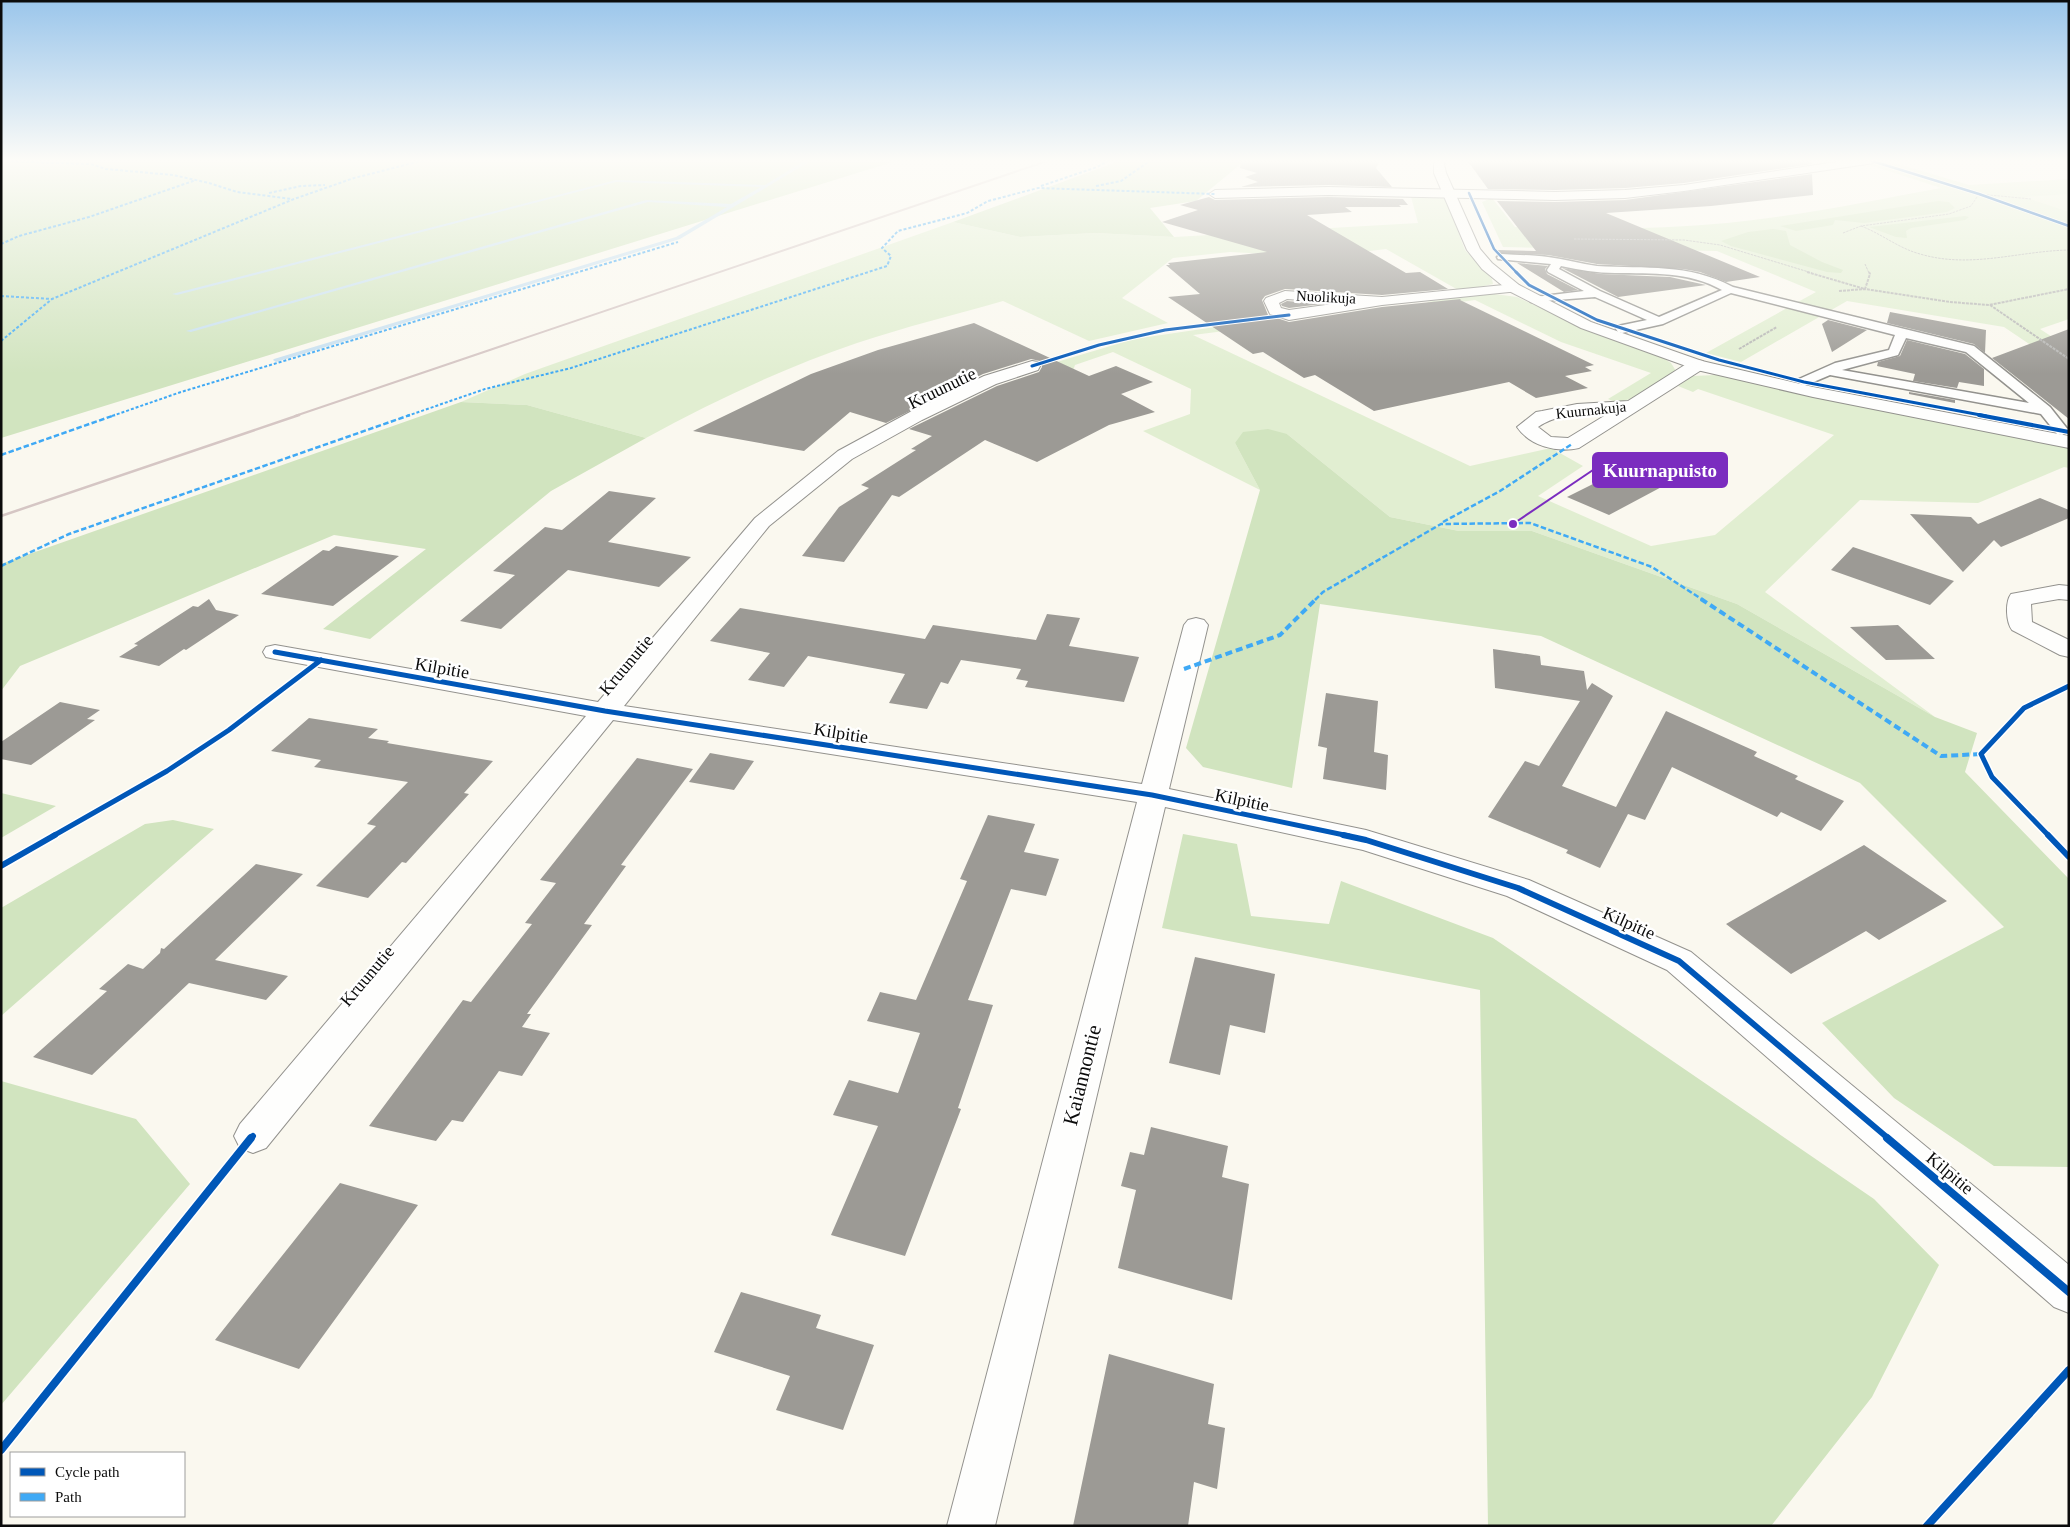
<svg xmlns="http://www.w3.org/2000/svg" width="2070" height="1527" viewBox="0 0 2070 1527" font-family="'Times New Roman',serif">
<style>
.green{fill:#e1eed1}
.forest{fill:#d1e4bf}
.pitch{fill:#ebf2da}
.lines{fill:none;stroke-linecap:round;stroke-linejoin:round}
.stream{fill:#c8e0f0;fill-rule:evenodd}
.building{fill:#9c9a95}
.service-casing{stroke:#93928e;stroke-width:3}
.minor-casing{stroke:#93928e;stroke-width:2}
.tertiary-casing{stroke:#93928e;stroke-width:2}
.path-far1{stroke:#b7b7b5;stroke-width:1;stroke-dasharray:2.5 1;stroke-linecap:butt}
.path{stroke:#b7b7b5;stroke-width:2;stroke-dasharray:3 1;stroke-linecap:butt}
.service{fill:#fefefd;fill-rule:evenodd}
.minor{fill:#fefefd;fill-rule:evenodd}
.tertiary{fill:#fefefd;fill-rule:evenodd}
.rail-far1{stroke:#d5c6c4;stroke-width:2}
.rail{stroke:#d5c6c4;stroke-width:2.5}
.quiet-far2{stroke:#3fa9f5;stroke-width:2;stroke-dasharray:3 2;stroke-linecap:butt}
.quiet-far1{stroke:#3fa9f5;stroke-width:2.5;stroke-dasharray:5.5 2.5;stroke-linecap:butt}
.quiet{stroke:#3fa9f5;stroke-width:4;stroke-dasharray:7 4;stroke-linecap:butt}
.cycleway-far5-casing{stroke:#fff;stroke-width:4}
.cycleway-far4-casing{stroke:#fff;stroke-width:5}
.cycleway-far3-casing{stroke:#fff;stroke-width:6}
.cycleway-far2-casing{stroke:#fff;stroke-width:8}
.cycleway-far1-casing{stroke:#fff;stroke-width:9}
.cycleway-casing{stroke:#fff;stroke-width:11}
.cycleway-far5{stroke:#0057b8;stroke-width:2.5}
.cycleway-far4{stroke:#0057b8;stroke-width:3}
.cycleway-far3{stroke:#0057b8;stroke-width:4}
.cycleway-far2{stroke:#0057b8;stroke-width:5}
.cycleway-far1{stroke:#0057b8;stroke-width:6}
.cycleway{stroke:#0057b8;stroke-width:8}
.labels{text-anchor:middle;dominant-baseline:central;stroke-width:5;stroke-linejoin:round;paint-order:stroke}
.far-street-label{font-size:15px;fill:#0b0b0b;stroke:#fff}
.street-label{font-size:18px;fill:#0b0b0b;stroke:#fff}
.near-street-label{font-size:21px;fill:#0b0b0b;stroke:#fff}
.leader{fill:none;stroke:#7b2cbf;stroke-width:2}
.callout-dot{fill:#7b2cbf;stroke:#fff;stroke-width:2}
.callout{fill:#7b2cbf;stroke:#7b2cbf;stroke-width:2}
.callout-label{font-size:19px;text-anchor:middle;font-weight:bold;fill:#fff}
</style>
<rect width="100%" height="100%" fill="#faf8ef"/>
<path class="green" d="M1895,163l74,22 100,-6v140l-29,10 29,19v23l-65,-44 -157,-26 -106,61 -35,-9 110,-61 -99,-41 -214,-4 -21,-45 10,-4 23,29c70,2 141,3 212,-4 72,-7 143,-22 214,-35l-71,-23z
M1410,193l29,3 7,4 19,50 27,29 1,5 -33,7 -74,-42 -65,8 -91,-5 -57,6 -51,40 46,25 -79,18 -86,-40c-49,14 -98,26 -146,42 -73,25 -144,58 -211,95l-119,-33 -66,-3 64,-28 428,-152 67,15 75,-4 79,4 244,-14z
M1487,293l30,4 62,29 84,32 8,5 5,8c-15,10 -49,39 -68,28l43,-26 -90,-31 -86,-42 -43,6 -5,-4z
M1270,319l9,5 -86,11 277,131 81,-18 32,18 -45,30 113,50 64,-11 119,-100 -136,-46 -5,3 -15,-6 14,-10 25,-1 96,21 256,50v22l-5,-1 -86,36 -118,-3 -95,92 170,125 -198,-113 -205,-73h-73l-69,-14 -103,-83 -52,9 25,47 -117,-59 47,-17 1,-25 -78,-37 -38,13 -6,17 -19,-18 84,-25z"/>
<path class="forest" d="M1,160h898l-898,278z
M1122,160h206l-86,3 -46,38 -46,7 24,29 -79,-4 -75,4 -67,-15z
M1938,201l11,1 6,6 -8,4 -83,11 -29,-3 -2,5 -37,6 -16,-5z
M1965,216l4,1 -4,3 -54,8 -5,3 1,7 -11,-1 -27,-10z
M1773,229l13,2 4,14 32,17 21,8 -2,3 -14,-1 -96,-26 -10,-5 27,-9z
M461,402l66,3 119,33 -95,53 -181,148 -47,-10 103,-80 -92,-14 -314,131 -19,25v-127z
M1268,429l19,5 103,83 69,14h73l205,73 198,113 42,16 -12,39 104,107v288l-75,-1 -100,-68 -72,-75 182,-96 -144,-144 -319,-147 -221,-32 -28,184 -89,-21 -17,-19 74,-258 -25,-47 8,-11z
M1,793l55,13 -55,32z
M173,820l41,9 -213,187v-108l144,-84z
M1183,834l54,10 14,72 78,8 12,-43 152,57 381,261 65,66 -67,132 -101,129h-283l-8,-536 -318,-62z
M1,1081l135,38 54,65 -189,221z"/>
<path class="pitch" d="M2069,194v18l-45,-15z"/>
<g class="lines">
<path class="stream" d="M806,160h6l-132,79 -404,123 -3,-2 1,-1 402,-122 51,-30 -79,-5 -457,130 -5,-1 460,-131 85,4 30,-17 -145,-5 -439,113 -5,-1 444,-114 149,5z"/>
</g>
<path class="building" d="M1241,160h139l-4,8 16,19 -64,-2 -87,2 17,-5 -13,-5 12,-4 -17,-5z
M1467,160h344l1,4 -128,19 -59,5 -70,2 -67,-1z
M1812,174l1,21 -102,11 -105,7 154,64 -34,5 -26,-10 -17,-3 -86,-5 -49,-9 -48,-2 -3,-3 39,1 -39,-50 58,1 70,-2z
M1209,197l6,3 113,-3 75,2 5,6h-9l2,2h-56l7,5 -45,3 99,58 14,-1 28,17 -66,6 -97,-6 -20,7 -3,4 6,15 21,7 93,-15 79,-8 -1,1 134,65 -9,2 7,4 -27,5 23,12 -52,10 -27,-16 -135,29 -59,-36 -11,3 -41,-26 -10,2 -85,-57 32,-3 -34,-29h4l-2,-2 99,-11 -105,-30 36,-12 -18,-5z
M1517,263l31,3 -3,3 2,5 31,16 -14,2z
M1562,268l39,6 69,3 36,8 -88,12z
M1287,301l35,3 -33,4 -7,-2 -1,-2z
M1890,312l96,18 -1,23 -11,-9 -87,-21z
M1828,320l39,10 -35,22 -10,-28z
M974,323l115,53 27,-10 37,16 -32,12 34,18 -46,13 -72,37 -52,-22 -86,57 -7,-2 -48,67 -42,-6 37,-49 30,-19 -8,-3 55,-35 -5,-1 21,-13 -23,-7 88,-43 42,-14 3,-5 -2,-6 -9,-2 -48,15 -97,49 -36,-11 -46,39 -111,-20 118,-57 67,-24z
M2069,329v90l-77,-61z
M1907,340l58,14 19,15v17l-25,-4 -2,6 -44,-7 2,-7 -38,-8 1,-4 22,-6z
M1909,392l46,8v3l-46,-9z
M1627,467l42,16 -60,32 -42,-18z
M609,491l47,7 -48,44 83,15 -32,30 -91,-17 -67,59 -41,-8 55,-46 -22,-4 52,-44 17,3z
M2040,498l29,12v8l-68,29 -8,-8 1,1 -31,32 -53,-58 61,3 7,7z
M336,546l63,10 -66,50 -72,-12 62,-44 6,1z
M1853,547l101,34 -24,24 -99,-35z
M209,599l7,11 23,5 -53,35 -2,-1 -25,17 -40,-9 19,-12 -4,-1 59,-38 5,1z
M740,608l185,31 8,-14 103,15 11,-26 33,4 -11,28 70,11 -15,45 -99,-15 3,-6 -12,-2 5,-10 -60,-9 -13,24 -7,-2 -14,27 -38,-6 16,-29 -97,-18 -24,31 -36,-7 22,-27 -60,-12z
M1898,625l37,34 -49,1 -36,-33z
M1493,649l47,7 1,9 43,6 3,19 5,-7 21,13 -51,90 54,21 50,-96 91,41 -3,4 44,20 -3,3 49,22 -23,30 -40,-19 -4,5 -105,-50 -27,53 -17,-6 -28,54 -34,-15 2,-3 -80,-33 37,-56 14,5 41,-65 -85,-13z
M1326,693l52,8 -4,51 14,3 -2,35 -63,-11 4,-31 -9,-2z
M60,702l40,8 -13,9 8,1 -64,45 -30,-6v-17z
M309,718l69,11 -10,9 21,3 -2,2 106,18 -29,32 5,1 -63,69 -4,-1 -34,36 -52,-12 60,-60 -9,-2 41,-42 -94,-15 7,-7 -50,-9z
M710,753l44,8 -20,29 -45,-8z
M637,758l56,11 -72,96 5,1 -42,58 8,1 -65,89h4l-9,13 28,6 -28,43 -23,-5 -36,51 -11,-2 -16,21 -67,-15 94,-126 8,2 61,-78 -7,-1 31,-40 -16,-3z
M988,815l47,9 -11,28 35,7 -13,37 -35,-7 -43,111 25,5 -35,103 3,1 -56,147 -74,-21 47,-109 -45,-11 16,-35 49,13 22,-60 -53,-12 13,-29 36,8 51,-119 -7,-2z
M1864,845l83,56 -68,39 -13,-9 -75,43 -65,-50z
M256,864l47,10 -88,86 73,16 -22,24 -77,-17 -97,92 -59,-18 74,-66 -8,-2 29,-25 15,5 17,-16 1,-5 3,1z
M1195,957l80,17 -10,59 -35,-8 -10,50 -51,-12z
M1151,1127l77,19 -6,31 27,7 -17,116 -114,-32 18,-78 -15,-4 9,-34 14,3z
M340,1183l78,22 -119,164 -84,-29z
M741,1292l80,23 -5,13 58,17 -31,85 -67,-20 14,-34 -76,-24z
M1109,1354l105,30 -6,40 17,4 -8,61 -23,-7 -6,44h-115z"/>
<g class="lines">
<defs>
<path id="service" d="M1502,254c15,1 31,1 46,3 17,2 33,7 49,9 49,3 91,-3 136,21l241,59 76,61 19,24 -7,4 -5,-1 -16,-20 -211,-39 -26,11 -7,-4 2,-3 36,-16 54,-13 6,-15 -164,-42 -68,31 -41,9 -4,-1 -2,-3 2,-3 29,-6 -52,-23 -64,5 -2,-2 6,-3 49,-6 -36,-19 -1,-2 4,-6 -53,-5 -1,-2zM1561,266c18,4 36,7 54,7 38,1 73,-2 107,17l-63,27 -59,-26 -41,-22zM1906,338l60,14 63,51 -187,-33 56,-15z"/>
<path id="minor" d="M1849,160h30l-5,3 -190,28 -59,7 -70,2 -227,-5 -113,3 -6,-4 6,-4 113,-3 227,5 70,-2 59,-5z
M1514,284l5,1 2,3 -2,3 -137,14 -93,15 -19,-6 -6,-13 2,-3 19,-7 97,6zM1287,299l53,4 -51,7 -8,-2 -2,-5z
M1697,360l6,1 2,4 -2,4 -124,79c-22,5 -49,-2 -62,-21l19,-15 6,-1 35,-7 51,-3 63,-40zM1609,413l-41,25 -17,-1 -13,-10c20,-14 47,-13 71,-14z
M1032,361l6,1 2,4 -2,4 -42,14 -74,36 -70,39 -83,67 -145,180 518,78 42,-159 4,-5 8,-2 8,2 4,5 -39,164 197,41 163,50 162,72 378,313v48l-15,-6 -387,-337 -160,-74 -144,-46 -198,-43 -170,719h-48l190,-724 -524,-82 -347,428 -13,5 -13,-5 -6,-12 6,-12 346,-408 -311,-57 -9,-2 -3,-5 3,-5 9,-2 323,57 157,-184 83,-67 72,-39 74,-36z
M2059,585l10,1v14l-10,-1 -28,5 1,18 37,18v17l-9,-2 -48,-25c-6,-8 -7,-28 -1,-36z"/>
<path id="tertiary" d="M1435,160h11l-2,4 2,9 34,76 12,14 27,22 72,37 111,39 111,26 256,49v12l-256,-51 -116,-27 -116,-42 -72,-37 -27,-22 -15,-19 -33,-77v-9z"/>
</defs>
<use href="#service" class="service-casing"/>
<use href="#minor" class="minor-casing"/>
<use href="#tertiary" class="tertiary-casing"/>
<path class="path-far1" d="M1861,226c21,8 37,22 59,28 51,15 98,-3 149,-4
M1843,233l18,-7 88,-12 22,-8 8,-12 52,5
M1574,239l110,1 36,5 92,28
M1865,264l4,9"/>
<path class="path" d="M1807,272l58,17 5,-15 -1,-2
M1839,291l26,-2 85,13 39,3 80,-16
M1990,305l79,54
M1739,349l38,-22"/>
<use href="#service" class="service"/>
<use href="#minor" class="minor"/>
<use href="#tertiary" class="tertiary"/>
<path class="rail-far1" d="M295,416l755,-256"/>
<path class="rail" d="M1,516l298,-101"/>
<path class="quiet-far2" d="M1,161l90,3 15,5 67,6 36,8 28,9 55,7
M1041,186l56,-19 12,-7
M1096,186l25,-5 30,-21
M269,193l32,-7 24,-1
M1,244l18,-8 70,-19 107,-37
M1,296l51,3
M1,341l51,-42 242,-100 60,-21 71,-18
M112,416l69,-24 497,-150
M407,416l78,-27 86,-21 316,-102 4,-10 -9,-8 16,-17 69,-18 21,-12 50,-13 177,6"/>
<path class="quiet-far1" d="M1,455l114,-40
M1443,522l57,-31 72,-47
M1,566l68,-32 341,-119
M1315,600l8,-8 118,-68 89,-1 122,44 51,33"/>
<path class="quiet" d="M1701,599l240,157 40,-2
M1184,669l96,-34 36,-36"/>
<defs>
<path id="cycleway-far5" d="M1872,161l107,33 90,32
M1469,193l25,56 23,24"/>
<path id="cycleway-far4" d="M1516,272l13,13 68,35 122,40 85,22 182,34
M1032,366l67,-21 66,-15 124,-15"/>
<path id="cycleway-far3" d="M1979,415l90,17"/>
<path id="cycleway-far2" d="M275,652l330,59 547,84 197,41
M53,836l114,-65 62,-41 92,-70
M2049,836l-57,-59 -11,-23 43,-46 45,-22"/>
<path id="cycleway-far1" d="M1343,835l23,5 152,48 161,73 210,178
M2048,835l21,22
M1,866l54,-31
M250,1139l3,-3"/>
<path id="cycleway" d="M1887,1138l182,154
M1,1450l250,-312
M1927,1526l142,-156"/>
</defs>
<use href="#cycleway-far5" class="cycleway-far5-casing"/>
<use href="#cycleway-far4" class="cycleway-far4-casing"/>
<use href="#cycleway-far3" class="cycleway-far3-casing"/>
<use href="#cycleway-far2" class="cycleway-far2-casing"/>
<use href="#cycleway-far1" class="cycleway-far1-casing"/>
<use href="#cycleway" class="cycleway-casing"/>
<use href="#cycleway-far5" class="cycleway-far5"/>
<use href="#cycleway-far4" class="cycleway-far4"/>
<use href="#cycleway-far3" class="cycleway-far3"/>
<use href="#cycleway-far2" class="cycleway-far2"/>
<use href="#cycleway-far1" class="cycleway-far1"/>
<use href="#cycleway" class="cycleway"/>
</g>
<linearGradient id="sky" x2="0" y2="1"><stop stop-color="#9bc6eb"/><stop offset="0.43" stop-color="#fdfcf8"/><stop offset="1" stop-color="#fdfcf8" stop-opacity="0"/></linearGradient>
<rect width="2070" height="374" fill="url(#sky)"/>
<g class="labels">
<g class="far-street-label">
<text transform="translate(1326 297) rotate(3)">Nuolikuja</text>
<text transform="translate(1591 410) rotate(-6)">Kuurnakuja</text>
</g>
<g class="street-label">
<text transform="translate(942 388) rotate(-26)">Kruunutie</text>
<text transform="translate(626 665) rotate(-50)">Kruunutie</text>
<text transform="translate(442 668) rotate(10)">Kilpitie</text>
<text transform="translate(841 733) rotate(9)">Kilpitie</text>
<text transform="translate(1242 800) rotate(12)">Kilpitie</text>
<text transform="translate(1629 923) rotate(24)">Kilpitie</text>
<text transform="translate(367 976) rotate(-50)">Kruunutie</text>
<text transform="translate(1950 1173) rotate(40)">Kilpitie</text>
</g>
<g class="near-street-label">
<text transform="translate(1082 1075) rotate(-76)">Kaiannontie</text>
</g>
</g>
<path class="leader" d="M1513 524L1593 470"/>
<circle class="callout-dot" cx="1513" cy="524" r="5"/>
<rect class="callout" x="1593" y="453" width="134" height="34" rx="5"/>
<g class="callout-label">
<text x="1660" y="477">Kuurnapuisto</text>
</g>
<rect width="2070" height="1527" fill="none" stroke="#0b0b0b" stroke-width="5"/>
<rect x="10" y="1452" width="175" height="65" fill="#ffffff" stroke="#9d9d9d"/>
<rect x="20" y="1468" width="25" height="8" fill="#0057b8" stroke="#9d9d9d"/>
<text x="55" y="1477" font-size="15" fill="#0b0b0b">Cycle path</text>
<rect x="20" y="1493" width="25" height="8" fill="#3fa9f5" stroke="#9d9d9d"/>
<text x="55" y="1502" font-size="15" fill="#0b0b0b">Path</text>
</svg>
